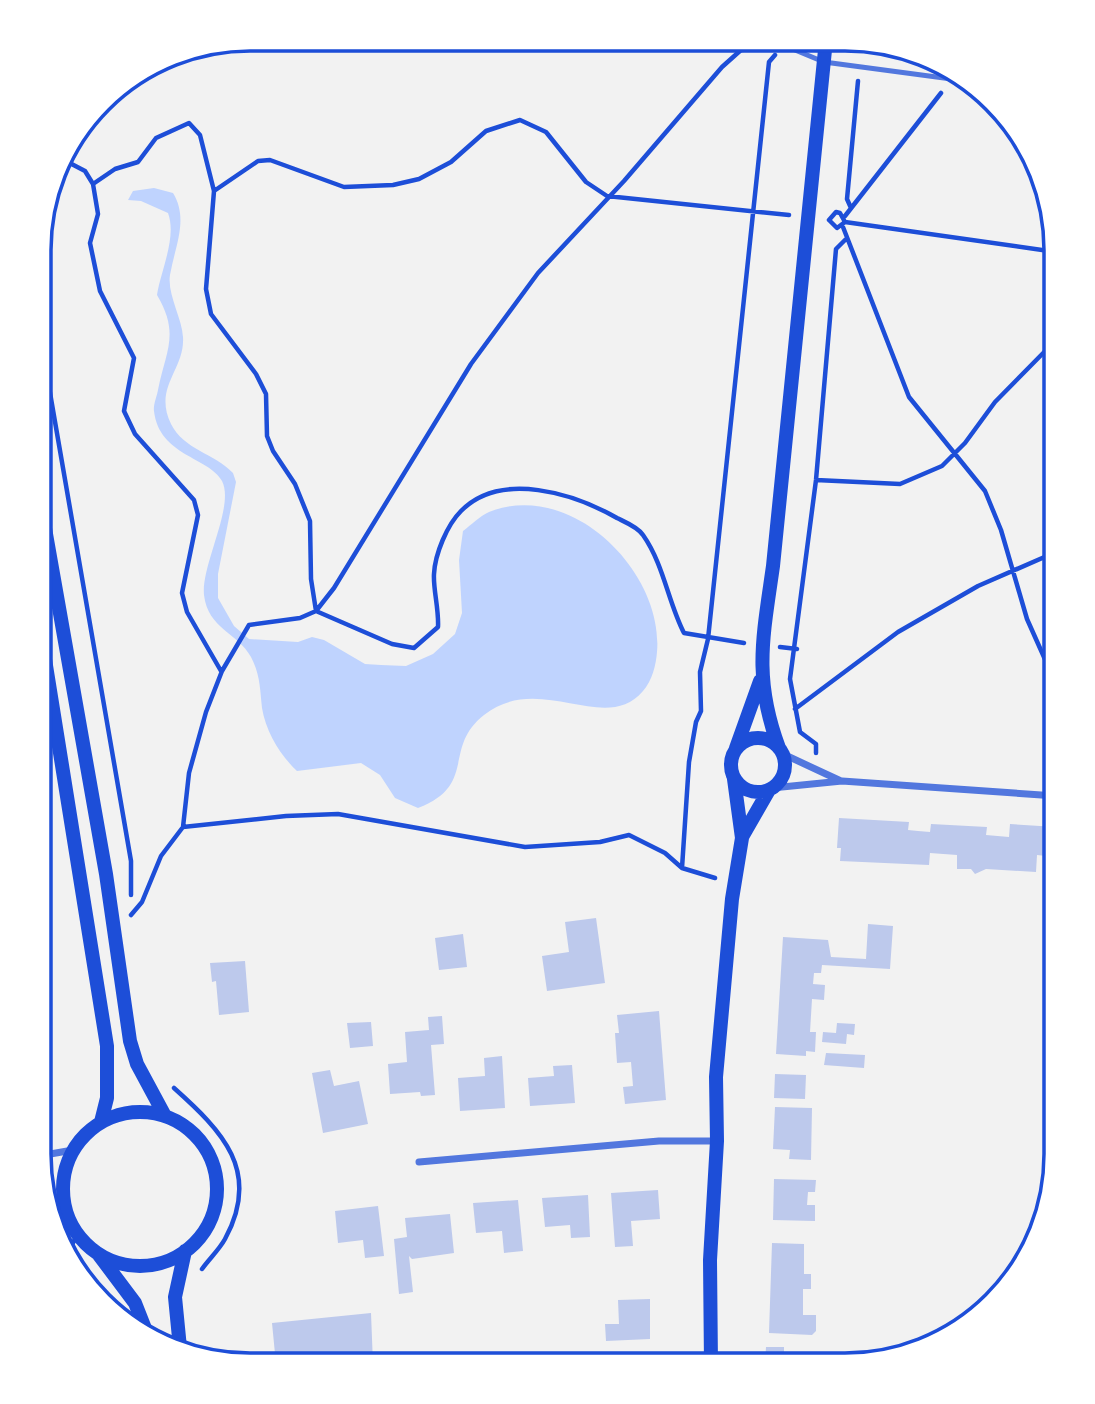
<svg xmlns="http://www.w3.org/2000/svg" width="1095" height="1404" viewBox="0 0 1095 1404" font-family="'Titillium Web',sans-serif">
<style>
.water{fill:#bfd3fe}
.building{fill:#bdc9ec}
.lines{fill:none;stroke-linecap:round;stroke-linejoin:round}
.path{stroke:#1d4ed8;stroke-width:4.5}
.service{stroke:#5277de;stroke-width:5}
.minor{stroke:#5277de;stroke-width:7}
.secondary{stroke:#1d4ed8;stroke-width:14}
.rim{fill:none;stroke:#1d4ed8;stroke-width:3.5}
</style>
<rect width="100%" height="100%" fill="#f2f2f2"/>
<path class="water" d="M154,188l19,5c16,26 2,53 -3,82 -3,19 12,43 13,62 2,33 -30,50 -12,87 13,26 43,29 62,49l3,9 -18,92v24l16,28 15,13 49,3 14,-5 12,3 41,24 16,1 25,1 27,-12 22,-20 7,-21 -3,-53 4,-29c8,-6 17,-15 26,-19 82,-33 175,60 168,140 -1,13 -5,29 -14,39 -38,45 -103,-20 -159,24 -42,33 -6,70 -66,93l-23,-10 -15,-23 -19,-12 -64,8c-17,-16 -31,-39 -35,-63 -2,-19 -2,-34 -11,-51 -13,-24 -43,-28 -47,-62 -3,-30 31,-89 18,-114 -13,-24 -63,-25 -68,-70 -1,-6 3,-15 4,-21 8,-40 22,-56 -1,-95 4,-25 20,-58 11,-82l-27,-12 -13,-1 5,-9z"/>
<path class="building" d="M839,818l70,4 -1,8 10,1 12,1 1,-8 56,3 -1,8 23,2 1,-13 46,3v30l-19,-2 -1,17 -50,-3 -11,5 -4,-5h-14v-14l-27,-2 -1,12 -89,-4 1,-13h-4z
M596,918l9,65 -58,8 -5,-35 27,-4 -4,-30z
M868,924l25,2 -3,43 -68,-4 -1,8h-7l-1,11 12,1 -1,15 -12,-1 -2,33h6l-1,20 -9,-1v5l-30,-2 7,-117 45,3 3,17 35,2z
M463,934l4,33 -28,3 -4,-32z
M245,961l4,51 -30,3 -3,-34 -4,1 -2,-19z
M659,1011l7,89 -41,4 -2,-17 10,-1 -2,-24 -14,1 -2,-30h4l-2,-18z
M442,1016l2,28 -13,1 4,50 -14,1 -1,-4 -30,2 -2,-30 19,-2 -2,-30 24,-2 -1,-13z
M371,1022l2,24 -23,2 -3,-25z
M837,1023l18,1 -1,11 -7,-1 -1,10 -24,-2 1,-10 13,1z
M826,1053l39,2 -1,13 -40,-3z
M502,1056l3,52 -45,3 -2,-33 27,-2 -1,-18z
M572,1065l3,38 -45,3 -2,-28 26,-2 -1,-10z
M330,1070l4,16 25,-5 9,43 -45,9 -11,-60z
M775,1074l31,1 -1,24 -31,-1z
M775,1107l37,1 -1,52 -22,-1 1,-9 -17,-1z
M774,1179l42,1 -1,12h-7l-1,13h8v16l-42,-1z
M658,1190l2,29 -29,2 2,25 -18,1 -4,-54z
M588,1195l2,42 -19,1 -1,-13 -25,2 -3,-29z
M518,1200l5,51 -19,2 -2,-22 -26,2 -3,-30z
M378,1206l6,50 -19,2 -2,-18 -25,3 -3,-32z
M450,1214l4,39 -42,6 -3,-3 4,36 -14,2 -5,-55 13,-2 -2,-19z
M772,1243l32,1v30h7v15h-8v26h13v16l-4,4 -43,-2z
M650,1299v40l-44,2 -1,-17h14l-1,-24z
M371,1313l2,51h-97l-4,-41z
M766,1347h18v16l-19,-1z"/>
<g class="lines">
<path class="path" d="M62,159l23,12 8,13 5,30 -8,29 10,48 34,67 -10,53 11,23 59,66 4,15 -16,78 5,19 34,59
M93,184l22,-15 23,-7 18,-24 33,-15 11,12 14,56 -8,98 5,25 45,60 10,20 1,42 6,15 22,33 15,37 1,58 5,32 76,33 22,4 24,-21c1,-18 -5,-38 -4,-53 1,-20 13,-49 27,-63 40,-41 114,-17 156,7 8,4 21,9 26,17 21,30 25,67 41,98l60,10
M214,191l44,-30 12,-1 74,27 49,-2 26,-6 32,-17 35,-31 34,-11 26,12 40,50 21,14 182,19
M851,208l-4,-9 11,-118
M845,216l96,-123
M829,220l8,8 8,-6 -5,-9 -4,-1 -7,8
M845,222l211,30
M843,227l66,170 76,94 16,39 26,89 29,65
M40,335l91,526v34
M816,480l84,4 42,-18 23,-23 30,-41 61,-62
M780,647l17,2
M795,709l103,-77 80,-46 78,-34
M816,753v-9l-16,-12 -10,-53 26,-199 20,-231 9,-9
M183,827l103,-11 52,-2 187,33 75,-5 29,-7 36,18 17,15 33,10
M682,868l7,-106 7,-40 5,-11 -1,-39 8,-33 61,-577 6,-7
M131,915l11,-13 19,-46 22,-29 6,-54 17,-61 16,-41 27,-46 51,-7 16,-7 18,-23 137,-224 67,-91 86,-92 98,-114 19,-17 27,-2
M174,1088c48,43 88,83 51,151 -6,11 -16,20 -23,30
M70,1259l-3,-6 11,-19
M74,1264l11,8"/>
<path class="service" d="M782,40l1,5 41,17 150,20"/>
<path class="minor" d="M40,567l1,11 13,17
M783,754l58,27
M772,788l70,-7 214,15
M39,1156l34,-6
M419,1162l240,-21h58
M50,1205l16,5"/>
<path class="secondary" d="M40,500l66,374 24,167 7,23 28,52
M40,628l67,418v52l-6,24
M731 765a27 27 0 1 1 54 0a27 27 0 1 1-54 0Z
M736,748l24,-67
M779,748c-26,-70 -16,-111 -6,-182l53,-526
M742,837l27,-47
M63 1189a77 77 0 1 1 154 0a77 77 0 1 1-154 0Z
M99,1255l36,48 13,33
M180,1348l-5,-51 10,-46
M711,1365l-1,-105 7,-119 -1,-64 16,-178 10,-61 -8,-59"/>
</g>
<path d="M0 0H1095V1404H0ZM250 51H845A199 199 0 0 1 1044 250V1154A199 199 0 0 1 845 1353H250A199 199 0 0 1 51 1154V250A199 199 0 0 1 250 51Z" fill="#fff" fill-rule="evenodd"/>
<path class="rim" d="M250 51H845A199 199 0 0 1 1044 250V1154A199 199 0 0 1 845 1353H250A199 199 0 0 1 51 1154V250A199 199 0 0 1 250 51Z"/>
</svg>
